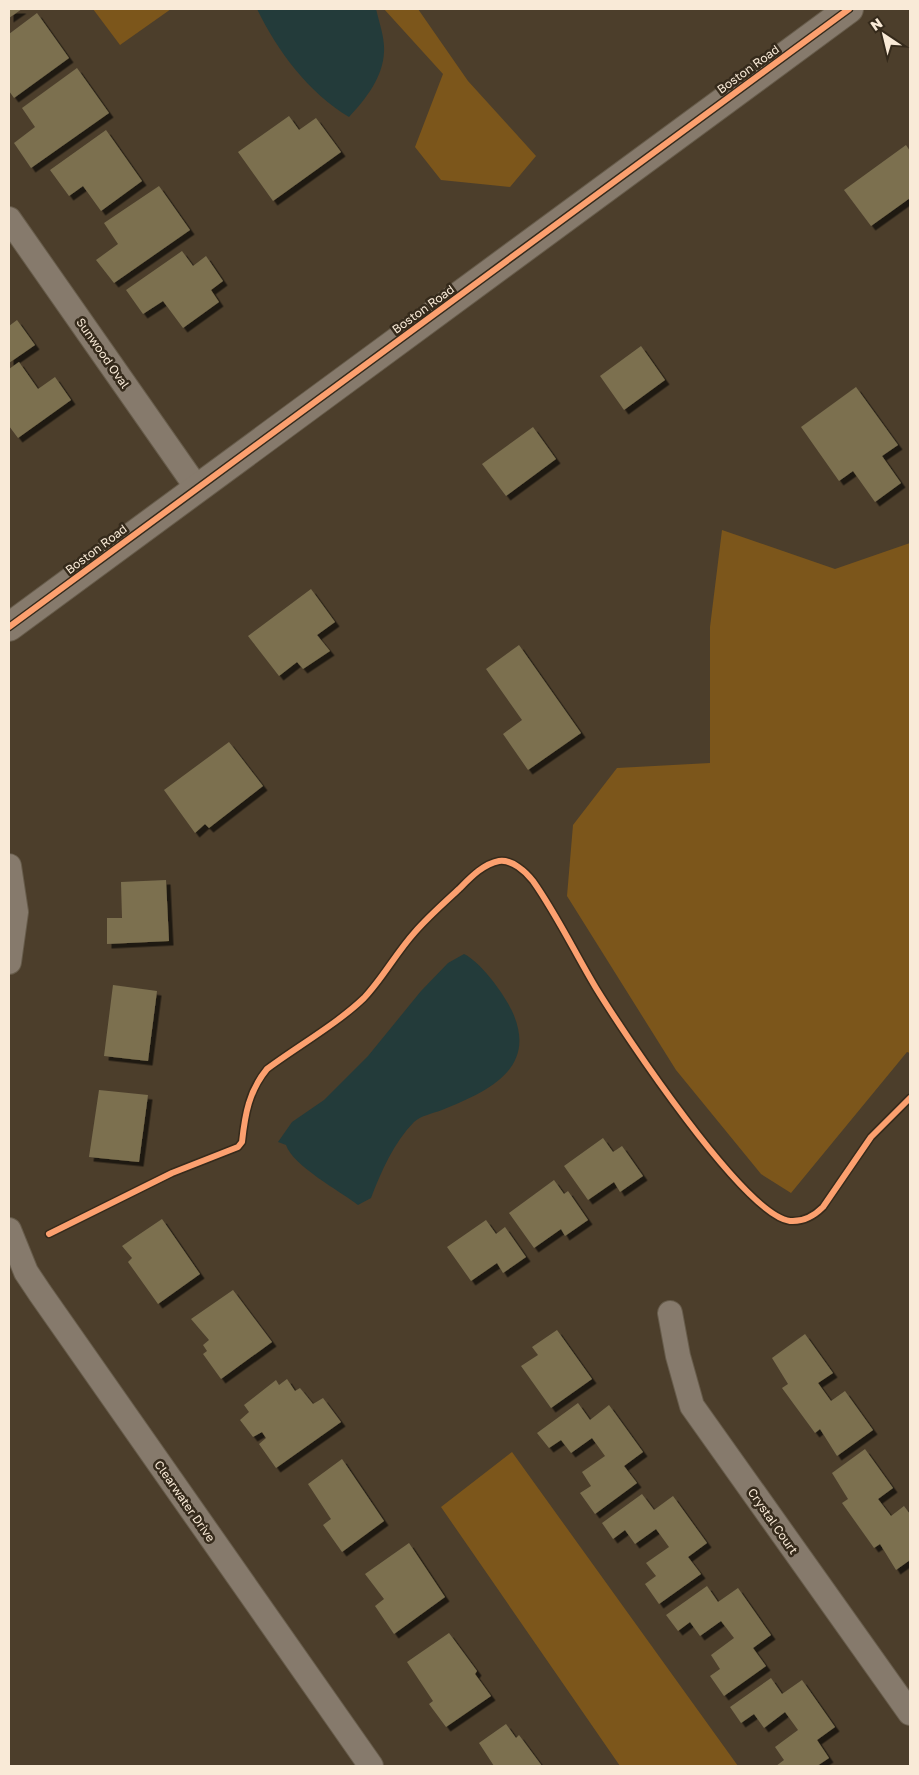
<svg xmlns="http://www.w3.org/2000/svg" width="919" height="1775" viewBox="0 0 919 1775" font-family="'Golos Text',sans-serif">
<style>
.green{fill:#7c561b}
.water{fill:#233b3a}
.building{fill:#7b7050;filter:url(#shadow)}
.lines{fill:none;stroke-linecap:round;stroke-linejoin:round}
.minor-casing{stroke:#675c4b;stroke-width:26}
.tertiary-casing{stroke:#675c4b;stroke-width:30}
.minor{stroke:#867a6c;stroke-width:24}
.tertiary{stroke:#867a6c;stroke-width:28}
.cycleway-casing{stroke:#352a1b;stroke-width:9}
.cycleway{stroke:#fca06f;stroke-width:6}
.labels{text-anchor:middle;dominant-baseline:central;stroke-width:5;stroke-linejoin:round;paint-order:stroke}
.street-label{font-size:12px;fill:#f9ead7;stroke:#352a1b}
</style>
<defs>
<filter id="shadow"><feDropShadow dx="4.5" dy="4.5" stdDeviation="0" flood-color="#0009"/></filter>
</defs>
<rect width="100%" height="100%" fill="#4c3e2b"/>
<path class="green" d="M93,9h78l-51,36z
M384,9h34l50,72 68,75 -26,31 -69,-7 -26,-33 28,-73z
M722,530l113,39 75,-26v510l-3,-1 -116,141 -30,-19 -85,-104 -109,-174 6,-71 44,-57 93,-5v-136z
M512,1452l226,314h-118l-179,-259z"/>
<path class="water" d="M257,9h119c3,13 9,29 8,43 -1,25 -18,47 -35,65 -41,-25 -71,-65 -92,-108z
M464,954c17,8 40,40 48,57 27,58 -25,81 -70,99 -8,3 -22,6 -28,12 -20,20 -33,50 -43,76l-13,7c-18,-14 -65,-39 -72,-60l-8,-3 14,-20 32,-22 44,-44 53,-65 27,-28z"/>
<path class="building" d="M9,9h13l-13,9z
M37,13l32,45 -55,40 -5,-7v-57z
M77,68l32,45 -78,55 -17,-25 21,-16 -13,-19z
M289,116l10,14 17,-12 25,34 -68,49 -35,-49z
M106,130l36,51 -41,30 -18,-25 -14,10 -19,-26z
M906,145l4,6v47l-39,28 -27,-36z
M159,186l31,44 -76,53 -18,-23 22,-16 -14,-21z
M182,251l11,15 13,-10 17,25 -12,9 8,12 -36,26 -20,-27 -20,13 -17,-24z
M17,320l18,25 -26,18v-37z
M641,346l24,34 -41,30 -24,-34z
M19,362l19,27 17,-12 16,23 -53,38 -9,-12v-57z
M856,387l42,58 -16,11 19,27 -26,19 -22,-31 -14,10 -38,-54z
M533,427l23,32 -50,37 -24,-32z
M311,589l24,33 -18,13 13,16 -27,18 -6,-7 -18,14 -31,-40z
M519,645l62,88 -53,37 -25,-36 19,-14 -36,-51z
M229,742l34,44 -54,42 -4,-4 -10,9 -31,-43z
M166,880l3,61 -62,3v-26h15l-1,-36z
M113,985l44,6 -9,70 -44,-5z
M99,1090l49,5 -9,67 -50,-5z
M603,1138l10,14 9,-6 21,30 -23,16 -6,-10 -26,18 -24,-34z
M554,1180l10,14 4,-3 20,29 -23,16 -4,-7 -27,19 -25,-35z
M162,1219l38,55 -42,30 -30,-42 4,-4 -10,-12z
M486,1220l10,14 9,-7 21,30 -23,16 -6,-10 -26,18 -24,-34z
M233,1290l39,52 -51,37 -18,-25 4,-3 -4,-6 6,-5 -18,-21z
M557,1330l35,49 -41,29 -30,-42 17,-11 -6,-8z
M805,1334l28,39 -15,10 13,18 14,-10 28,39 -36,26 -17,-27 -5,4 -33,-45 6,-4 -16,-26z
M287,1379l8,12 5,-3 13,16 10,-6 18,24 -65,46 -17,-24 7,-6 -4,-6 -9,5 -13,-17 9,-8 -5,-7 32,-25 3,5z
M578,1403l12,17 19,-15 34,47 -19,14 13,17 -42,31 -15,-21 11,-7 -9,-14 23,-16 -13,-18 -21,15 -10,-13 -12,8 -12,-15z
M865,1449l28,39 -15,11 13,17 13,-10 6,8v46l-14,10 -16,-26 -6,4 -32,-45 6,-4 -16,-26z
M342,1459l42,62 -42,31 -19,-27 8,-6 -23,-35z
M642,1494l12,16 19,-14 34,47 -19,14 13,17 -42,30 -14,-20 11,-8 -10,-13 23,-16 -13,-18 -21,15 -10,-14 -12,9 -11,-16z
M409,1543l36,54 -51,37 -19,-28 9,-7 -19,-25z
M707,1586l11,16 20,-14 33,47 -18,13 13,18 -42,30 -14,-20 10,-7 -9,-14 23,-17 -13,-17 -21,15 -10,-14 -12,9 -12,-16z
M449,1633l28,38 -2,3 16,22 -45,31 -17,-23 4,-3 -26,-39z
M771,1678l11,16 20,-14 33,47 -18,13 12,18 -12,8h-41l8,-6 -9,-13 23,-17 -13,-18 -21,16 -10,-14 -13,9 -11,-16z
M506,1724l10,14 3,-3 23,31h-48l-15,-23z"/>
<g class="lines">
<defs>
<path id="minor" d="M9,219l188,269
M9,866l7,46 -7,50
M9,1230l17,42 14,21 331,473
M670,1313l8,43 14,50 218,307"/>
<path id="tertiary" d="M9,627l840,-618"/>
</defs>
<use href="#minor" class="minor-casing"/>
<use href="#tertiary" class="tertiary-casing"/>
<use href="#minor" class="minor"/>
<use href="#tertiary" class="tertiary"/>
<defs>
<path id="cycleway" d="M9,627l840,-618
M49,1234l123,-61 66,-26 4,-5c3,-28 7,-51 25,-73 31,-23 70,-45 97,-71 19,-20 32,-45 51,-66 13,-15 29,-29 44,-43 11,-11 24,-25 40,-28 13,-2 27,11 34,20 24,34 42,72 63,107 27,44 148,227 194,233 13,1 24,-5 33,-14l48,-70 39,-39"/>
</defs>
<use href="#cycleway" class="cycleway-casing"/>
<use href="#cycleway" class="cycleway"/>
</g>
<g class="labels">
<g class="street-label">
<text transform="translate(748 69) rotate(-36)">Boston Road</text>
<text transform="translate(423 309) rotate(-36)">Boston Road</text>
<text transform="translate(103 353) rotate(55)">Sunwood Oval</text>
<text transform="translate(96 549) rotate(-37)">Boston Road</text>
<text transform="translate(185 1501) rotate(55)">Clearwater Drive</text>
<text transform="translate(773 1521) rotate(55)">Crystal Court</text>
</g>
</g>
<rect width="919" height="1775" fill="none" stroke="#f9ead7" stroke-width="20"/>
<g transform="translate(884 35) rotate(325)" stroke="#352a1b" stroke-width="4" paint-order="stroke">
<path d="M0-4L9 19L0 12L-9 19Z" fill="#f9ead7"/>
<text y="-8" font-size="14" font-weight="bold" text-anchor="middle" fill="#f9ead7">N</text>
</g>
</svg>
